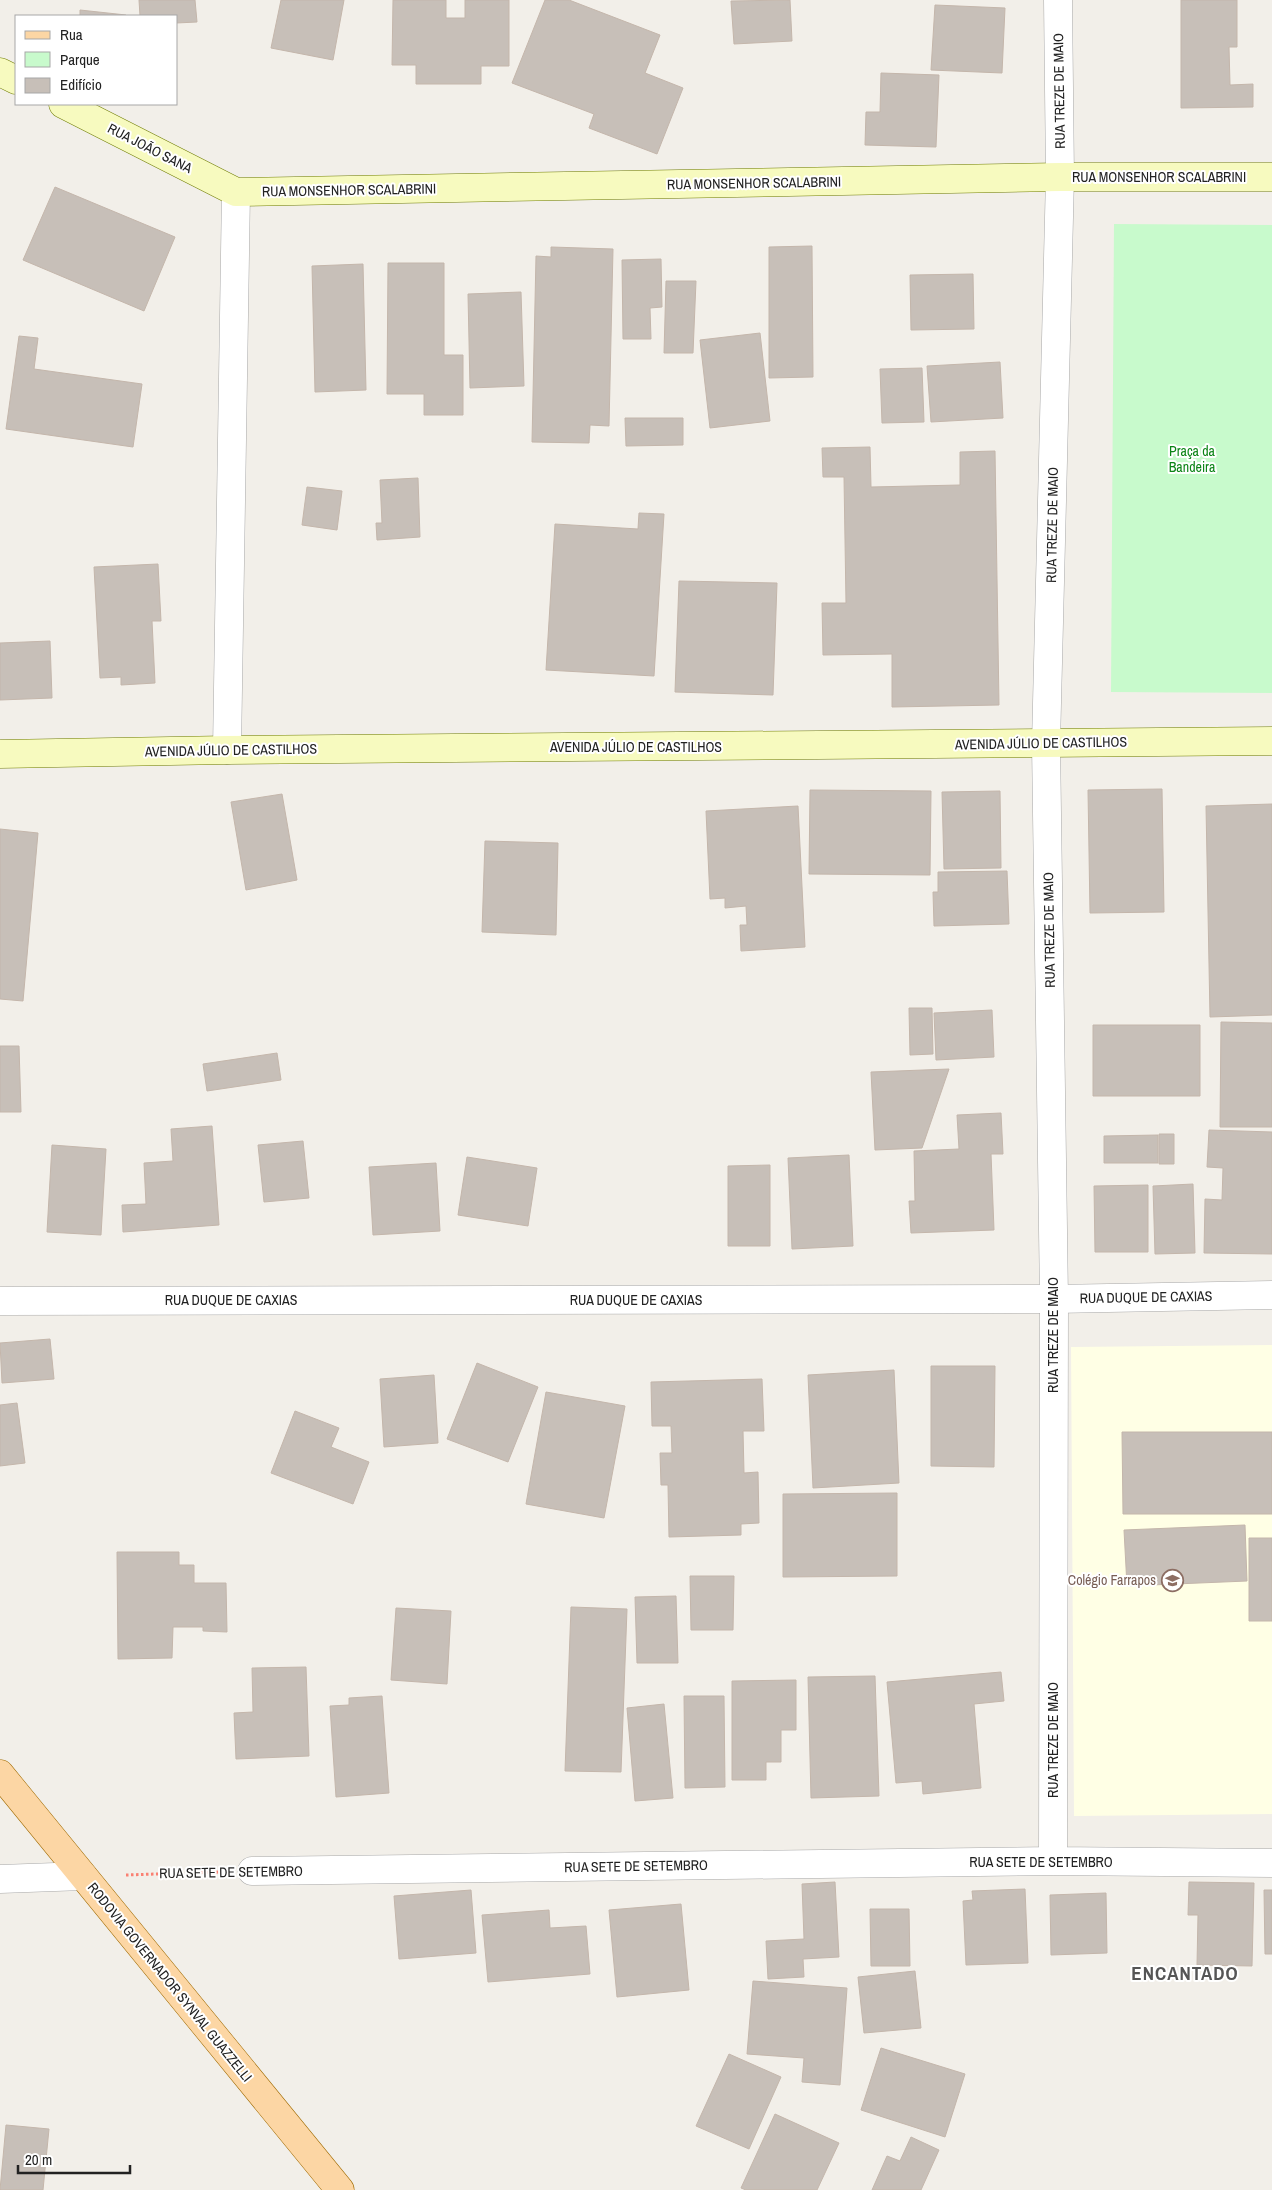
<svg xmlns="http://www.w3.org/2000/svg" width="1272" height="2190" viewBox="0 0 1272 2190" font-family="'Archivo Narrow',sans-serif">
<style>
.education{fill:#ffffe5}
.park{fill:#c8facc}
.building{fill:#c7bfb8;stroke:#c4b6ab}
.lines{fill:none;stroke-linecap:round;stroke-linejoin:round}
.street-casing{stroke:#a9a9a9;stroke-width:29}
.secondary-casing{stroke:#707d05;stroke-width:29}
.primary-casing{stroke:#a06b00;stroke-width:29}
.path{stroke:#fa8072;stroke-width:3;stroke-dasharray:2.5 2.5;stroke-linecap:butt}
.street{stroke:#fff;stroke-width:28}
.secondary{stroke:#f7fabf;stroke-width:28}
.primary{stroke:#fcd6a4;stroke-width:28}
.labels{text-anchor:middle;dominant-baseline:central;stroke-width:4;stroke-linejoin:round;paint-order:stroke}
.street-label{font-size:14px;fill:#222;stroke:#fff}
.park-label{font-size:14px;fill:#0c8416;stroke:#fff}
.education-label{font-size:14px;fill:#785e54;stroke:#fff;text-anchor:end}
.district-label{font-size:19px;font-weight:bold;letter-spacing:1px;fill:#555;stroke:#fff}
</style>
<rect width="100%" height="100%" fill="#f2efe9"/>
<path class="education" d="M1272,1345v469l-198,2 -3,-469z"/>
<path class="park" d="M1114,224l158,1v468l-161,-1z"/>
<path class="building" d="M139,0h56l2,22 -21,1v-7h-36z
M281,0h63l-11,60 -62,-12z
M393,0h53v18h19v-18h44v66h-28v18h-65v-19h-24z
M545,0h24l91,35 -15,38 38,15 -26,66 -68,-26 5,-14 -82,-31z
M790,0l2,41 -58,3 -3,-43z
M1181,0h56v47h-8l1,38 23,-1v23l-72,1z
M935,5l70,3 -3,65 -71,-3z
M80,10l46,5v1h-46z
M881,73l58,2 -3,72 -71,-2 1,-33h14z
M55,187l120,50 -31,74 -121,-51z
M812,246l1,131 -44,1v-131z
M551,247l62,2 -4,177 -19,-1 -1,18 -57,-1 4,-186 15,1z
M661,259l1,48 -12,1 1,31h-28l-1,-79z
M388,263h56v92h19v60h-39v-21h-37z
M363,264l3,126 -51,2 -3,-126z
M973,274l1,55 -63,1 -1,-55z
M666,281h30l-3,72h-29z
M521,292l3,94 -54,2 -2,-94z
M760,333l10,88 -60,7 -10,-88z
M19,336l19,2 -4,31 108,15 -9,63 -127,-18z
M1000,362l3,56 -72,4 -4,-56z
M922,368l2,54 -42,1 -2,-54z
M625,418h58v27l-57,1z
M870,447l1,40 89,-2v-33l35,-1 4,254 -107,2v-53l-69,1 -1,-52h24l-2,-126h-21l-1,-29z
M418,478l2,59 -43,3 -1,-17h6l-2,-43z
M307,487l35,4 -5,39 -35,-5z
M639,513l25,1 -10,162 -108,-6 9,-146 83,5z
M158,564l3,57h-9l3,62 -34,2v-8l-21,1 -6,-111z
M679,581l98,2 -4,112 -98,-3z
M50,641l2,57 -52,2v-57z
M1162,789l2,123 -74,1 -2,-123z
M810,790l121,1 -1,84 -121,-1z
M1000,791l1,77 -57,1 -2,-77z
M282,794l15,86 -51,10 -15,-88z
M1272,804v211l-62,2 -4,-211z
M798,806l7,141 -64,4 -1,-26h7l-1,-19 -21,2v-10l-15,1 -4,-88z
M0,829l38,4 -15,168 -23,-2z
M485,841l73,2 -2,92 -74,-3z
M1007,871l2,53 -75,2 -1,-34h5v-20z
M909,1008h23l1,46 -23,1z
M992,1010l2,47 -58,3 -2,-47z
M1221,1022l51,1v104h-52z
M1093,1025h107v71h-107z
M0,1046h19l2,66h-21z
M277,1053l4,27 -74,11 -4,-27z
M949,1069l-27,79 -47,2 -4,-78z
M1001,1113l2,41h-12l3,76 -83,3 -2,-32h6l-1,-50 45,-2 -2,-34z
M212,1126l7,99 -96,7 -1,-27 24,-1 -2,-41 29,-2 -2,-32z
M1209,1130l63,2v122l-68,-1 1,-54 17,1 1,-32 -16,-1z
M1159,1134h15v30h-15z
M1158,1135v28h-54v-27z
M303,1141l6,57 -45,4 -6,-57z
M52,1145l54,4 -5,86 -54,-3z
M849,1155l4,91 -61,3 -4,-91z
M467,1157l70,11 -9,58 -70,-11z
M436,1163l4,68 -67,4 -4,-68z
M770,1165v81h-42v-80z
M1193,1184l2,69 -40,1 -2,-68z
M1148,1185v67h-53l-1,-66z
M50,1339l4,40 -52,4 -2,-40z
M477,1363l61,24 -30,75 -61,-23z
M931,1366h64l-1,101 -63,-1z
M894,1370l5,113 -86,5 -5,-113z
M434,1375l4,68 -54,4 -4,-68z
M762,1379l2,52h-21l1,42 14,-1 1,51 -18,1v11l-72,2 -1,-52h-7l-1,-32h12l-1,-27h-19l-1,-44z
M546,1392l79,14 -21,112 -78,-14z
M17,1403l8,60 -25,3v-61z
M295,1411l44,17 -8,19 38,15 -16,42 -82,-31z
M1122,1432h150v82h-149z
M897,1493v83l-114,1v-83z
M1245,1525l2,56 -120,5 -3,-56z
M1249,1538h23v83h-23z
M117,1552h62v13h15v18h32l1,49 -24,-1v-4h-30l-1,31 -54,1z
M690,1576h44l-1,54h-42z
M676,1596l2,67h-41l-2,-66z
M571,1607l56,2 -6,163 -56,-1z
M396,1608l55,3 -4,73 -56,-4z
M306,1667l3,89 -73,3 -2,-46 19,-1 -1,-44z
M1001,1672l3,29 -30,3 7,84 -58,6 -1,-13 -26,2 -9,-101z
M875,1676l4,120 -68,2 -3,-121z
M796,1680v50h-15v32h-15v18h-34v-99z
M382,1696l7,97 -53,4 -6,-91 19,-1v-7z
M684,1696h40l1,91 -40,1z
M664,1704l9,94 -38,3 -8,-93z
M835,1882l4,75 -36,2 1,18 -36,2 -2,-38 38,-2 -2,-55z
M1189,1882l65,1 -2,83 -55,-1 1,-50h-10z
M1025,1889l3,74 -62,2 -3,-64 10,-1 -1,-9z
M471,1890l5,63 -77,6 -5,-63z
M1264,1890h8v64h-7z
M1106,1893l1,60 -56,2 -1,-60z
M681,1904l8,86 -72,7 -8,-87z
M870,1909h39l1,57h-39z
M549,1910l1,18 36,-2 4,48 -102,8 -6,-67z
M915,1971l6,57 -57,5 -6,-56z
M753,1981l94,7 -7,97 -38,-3 2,-24 -57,-4z
M881,2048l84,26 -20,63 -84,-27z
M729,2054l52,23 -32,72 -53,-23z
M775,2114l64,29 -22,47h-71l-5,-2z
M6,2125l43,4 -6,61h-43z
M911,2137l28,13 -18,40h-49l15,-34 13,5z"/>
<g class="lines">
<defs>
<path id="street" d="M227,750l9,-558
M0,1301l1054,-2 218,-4
M1053,1861l1,-562 -8,-555 14,-567 -2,-177
M252,1871l801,-10 219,2
M0,1879l83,-3"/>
<path id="secondary" d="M0,72l16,8
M63,104l173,88 824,-15h212
M0,754l227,-4 1045,-9"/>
<path id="primary" d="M0,1774l340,416"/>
</defs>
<use href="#street" class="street-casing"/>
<use href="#secondary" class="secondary-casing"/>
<use href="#primary" class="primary-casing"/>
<path class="path" d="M126,1875l94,-3"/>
<use href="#street" class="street"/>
<use href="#secondary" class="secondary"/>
<use href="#primary" class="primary"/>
</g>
<defs>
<symbol id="school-ring" viewBox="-11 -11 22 22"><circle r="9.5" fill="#fff" stroke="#8d6e63" stroke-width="1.5"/><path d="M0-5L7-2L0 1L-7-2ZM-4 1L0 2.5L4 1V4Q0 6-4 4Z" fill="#8d6e63"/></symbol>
</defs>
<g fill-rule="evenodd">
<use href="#school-ring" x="1160" y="1568" width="25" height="25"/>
</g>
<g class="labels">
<g class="street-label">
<text transform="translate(1059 91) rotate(-91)">RUA TREZE DE MAIO</text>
<text transform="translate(150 148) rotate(27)">RUA JOÃO SANA</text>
<text x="1159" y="177">RUA MONSENHOR SCALABRINI</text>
<text transform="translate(754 183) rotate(-1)">RUA MONSENHOR SCALABRINI</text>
<text transform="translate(349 190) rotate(-1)">RUA MONSENHOR SCALABRINI</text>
<text transform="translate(1052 525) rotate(-89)">RUA TREZE DE MAIO</text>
<text transform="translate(1041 743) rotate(-1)">AVENIDA JÚLIO DE CASTILHOS</text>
<text x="636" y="747">AVENIDA JÚLIO DE CASTILHOS</text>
<text transform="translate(231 750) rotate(-1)">AVENIDA JÚLIO DE CASTILHOS</text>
<text transform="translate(1049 930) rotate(-91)">RUA TREZE DE MAIO</text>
<text transform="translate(1146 1297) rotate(-1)">RUA DUQUE DE CAXIAS</text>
<text x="231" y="1300">RUA DUQUE DE CAXIAS</text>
<text x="636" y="1300">RUA DUQUE DE CAXIAS</text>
<text transform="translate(1053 1335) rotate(-90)">RUA TREZE DE MAIO</text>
<text transform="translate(1053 1740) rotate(-90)">RUA TREZE DE MAIO</text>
<text x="1041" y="1862">RUA SETE DE SETEMBRO</text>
<text transform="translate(636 1866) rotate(-1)">RUA SETE DE SETEMBRO</text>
<text transform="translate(231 1872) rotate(-1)">RUA SETE DE SETEMBRO</text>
<text transform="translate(170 1982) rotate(51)">RODOVIA GOVERNADOR SYNVAL GUAZZELLI</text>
</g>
<g class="park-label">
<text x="1192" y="451">Praça da<tspan x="1192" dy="16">Bandeira</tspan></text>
</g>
<g class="education-label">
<text x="1156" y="1580">Colégio Farrapos</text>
</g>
<g class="district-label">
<text x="1185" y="1973">ENCANTADO</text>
</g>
</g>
<rect x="15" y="15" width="162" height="90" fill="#ffffff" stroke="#a7a7a7"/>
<rect x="25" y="31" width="25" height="8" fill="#fcd6a4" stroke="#a7a7a7"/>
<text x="60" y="40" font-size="15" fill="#222222">Rua</text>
<rect x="25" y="52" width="25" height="15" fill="#c8facc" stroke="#a7a7a7"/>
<text x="60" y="65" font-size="15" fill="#222222">Parque</text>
<rect x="25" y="78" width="25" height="15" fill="#c7bfb8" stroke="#a7a7a7"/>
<text x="60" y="90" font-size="15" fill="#222222">Edifício</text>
<path d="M18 2165v8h112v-8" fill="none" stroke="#222222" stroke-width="2.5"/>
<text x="25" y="2165" font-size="15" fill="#222222" stroke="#ffffff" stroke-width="4" paint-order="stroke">20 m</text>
</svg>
